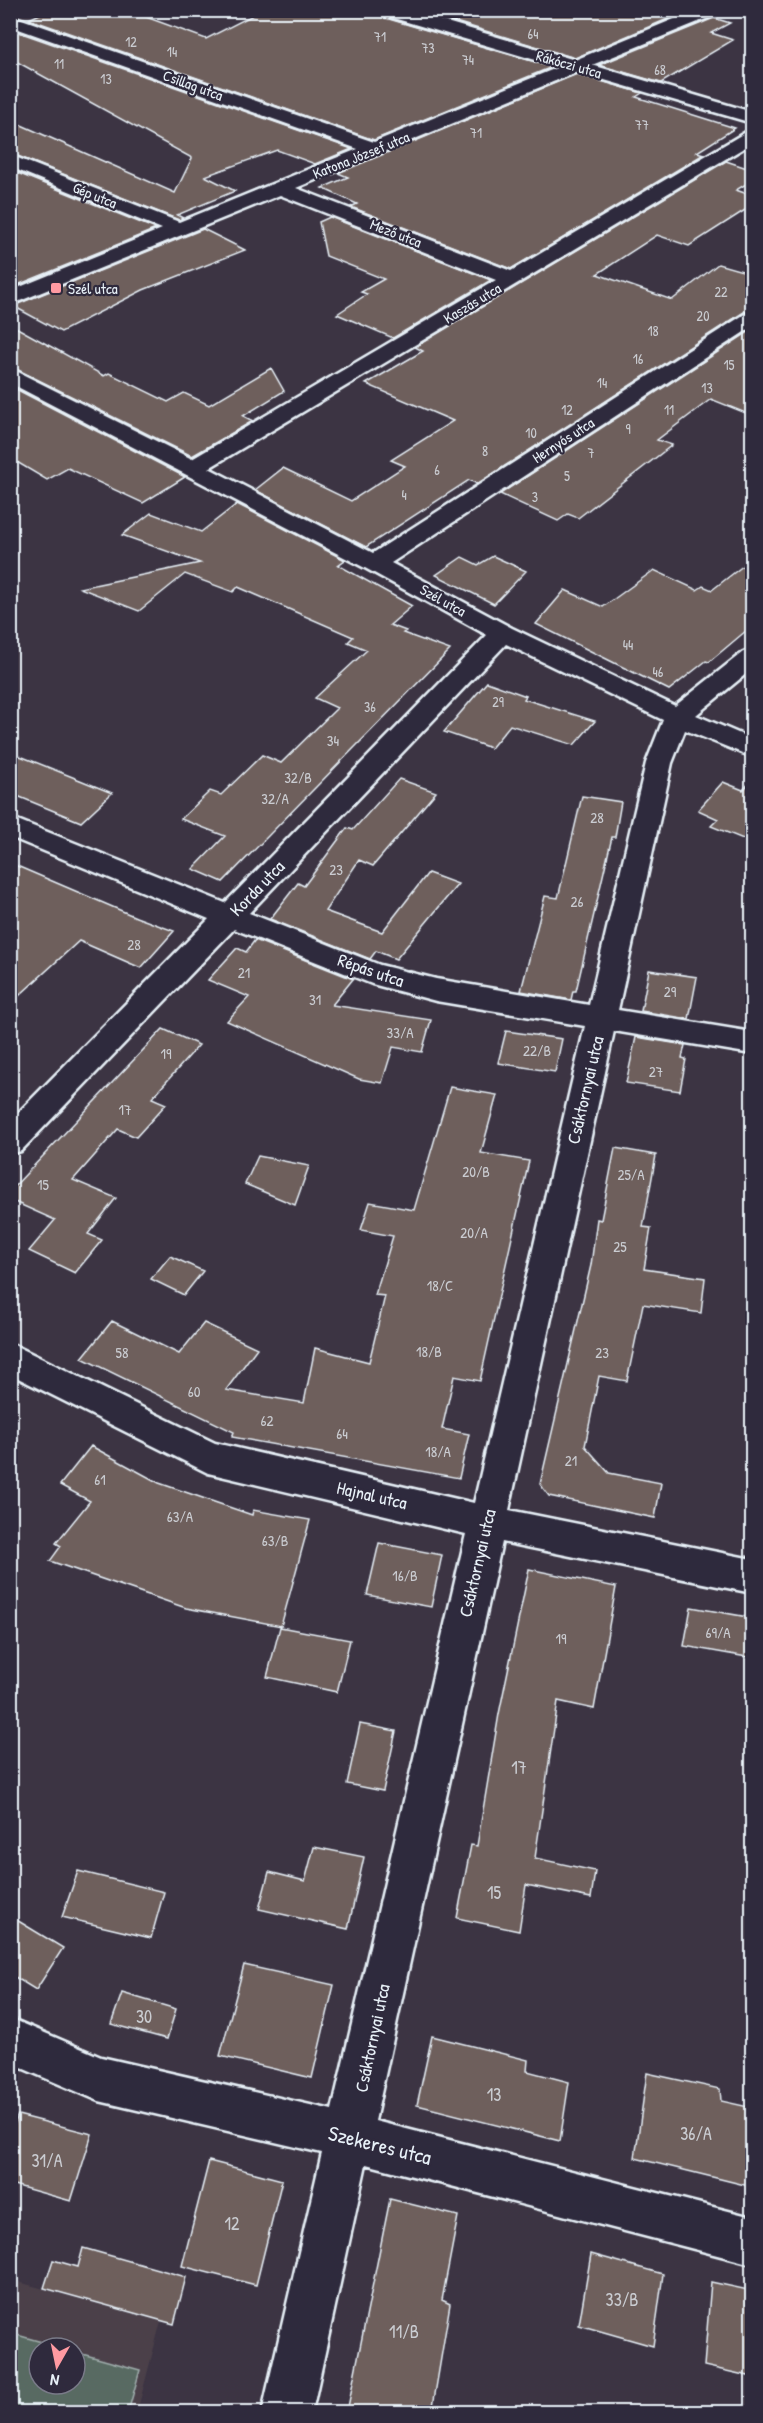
<svg xmlns="http://www.w3.org/2000/svg" width="763" height="2423" viewBox="0 0 763 2423" font-family="'Patrick Hand',sans-serif">
<style>
.built{fill:#4b414a;fill-rule:evenodd}
.green{fill:#596a62;stroke:#a0aead;stroke-width:1.5}
.building{fill:#6e5e5c;stroke:#e8f1f8;stroke-width:1.5}
.lines{fill:none;stroke-linecap:round;stroke-linejoin:round}
.minor-casing{stroke:#e8f1f8;stroke-width:5}
.minor{fill:#2f2a3d;fill-rule:evenodd}
.poi-dot{fill:#ff9aa2;stroke:#2f2a3d;stroke-width:2}
.labels{text-anchor:middle;dominant-baseline:central;stroke-width:4.5;stroke-linejoin:round;paint-order:stroke}
.far-number-label{font-size:14px;fill:#caccd1}
.far-street-label{font-size:15px;fill:#e8f1f8;stroke:#2f2a3d}
.far-poi-label{font-size:15px;fill:#e8f1f8;stroke:#2f2a3d;text-anchor:start}
.number-label{font-size:15px;fill:#caccd1}
.street-label{font-size:18px;fill:#e8f1f8;stroke:#2f2a3d}
.near-number-label{font-size:18px;fill:#caccd1}
.near-street-label{font-size:21px;fill:#e8f1f8;stroke:#2f2a3d}
</style>
<rect width="100%" height="100%" fill="#3c3443"/>
<filter id="ink" filterUnits="userSpaceOnUse"><feTurbulence type="fractalNoise" baseFrequency=".0167" numOctaves="2"/><feDisplacementMap in="SourceGraphic" scale="12" xChannelSelector="R" yChannelSelector="G"/><feConvolveMatrix kernelMatrix="1 2 1 2 8 2 1 2 1" color-interpolation-filters="sRGB"/></filter>
<g filter="url(#ink)">
<path class="built" d="M11,2280l150,41 -24,91h-126zM39,2348h36v36h-36z"/>
<path class="green" d="M10,2333l53,15h-24v36h36v-32l65,18 -12,42h-117z"/>
<path class="building" d="M49,10h78l79,29 57,-29h113l3,6 173,51 -178,73 -345,-121z
M416,10h273l-114,48z
M714,18l16,5 -19,10 22,7 -72,43 -62,-18z
M10,29l342,120 -37,15 -38,-14 -72,26 30,15 -58,24 6,3 -4,2 -169,-67v-33l165,73 17,-35 -182,-100z
M577,74l65,19 -6,4 99,31 -38,24 7,2 -193,115 -160,-62 6,-3 -35,-16 26,-11 -10,-4z
M726,161l27,9v10l-17,10 17,6v9l-64,41 -32,-11 -60,39 75,26 46,-36 35,10v36l-9,2 -267,172 -8,-4 -103,67 -111,-57 28,-22 68,33 54,-35 -14,-6 62,-39 -87,-37 57,-33 -8,-4z
M10,170l146,59 -146,59z
M330,217l161,63 -98,58 -56,-24 30,-20 -6,-2 23,-13 -58,-23 -7,-34z
M203,229l42,21 -102,40 -82,42 -48,-26z
M10,324l94,52 5,-3 59,29 16,-9 25,12 62,-37 13,23 -41,25 10,5 -61,35 -182,-90z
M753,329v87l-42,-17 -54,41 15,5 -94,73 -10,-4 -10,7 -58,-27z
M10,386l175,91 -42,26 -75,-35 -21,12 -37,-22z
M237,504l108,56 -7,5 74,41 -22,19 16,6 -3,2 47,17 -227,232 -30,-13 32,-33 -44,-17 29,-28 11,4 41,-40 19,8 56,-55 -22,-10 52,-48 -19,-8 5,-5 -115,-50 -5,5 -48,-18 -46,37 -59,-23 120,-25 -78,-28 29,-22 50,19z
M493,556l33,15 -32,33 -58,-29 26,-18 16,8z
M753,558v67l-44,37 -3,-1 -37,29 -133,-66 29,-34 38,17 51,-37 43,20 6,-4 9,4z
M487,682l39,14 -2,3 71,22 -21,24 -64,-20 -19,23 -47,-16z
M10,752l70,28 32,13 -31,29 -71,-29z
M399,779l37,13 -63,74 -14,-6 -34,51 57,21 46,-59 30,11 -62,75 -20,-8 -6,8 -100,-40 28,-36 6,3 43,-58 6,2z
M753,779v64l-42,-17 7,-7 -20,-9 25,-28 20,8z
M582,796l39,6 -6,35h-3l-36,154h-3l-2,9 -50,-9 24,-95 13,2z
M10,863l126,54 38,14 -33,37 -62,-27 -69,63z
M255,940l98,39 -21,26 99,15 -9,32 -29,-5 -11,36 -23,-4 -132,-58 22,-24 -41,-17 29,-32 9,4z
M649,970l48,7 -8,42 -48,-8z
M163,1029l36,16 -47,53 14,6 -30,33 -18,-8 -45,51 43,18 -28,36 14,6 -27,33 -46,-22 26,-31 -45,-20v-9z
M506,1031l56,8 -7,33 -57,-9z
M636,1037l49,8 -3,13 4,1 -6,32 -54,-8z
M450,1087l47,8 -16,58 48,8 -49,220 -26,-5 -12,53 27,5 -10,44 -227,-41 2,-5 -152,-74 30,-37 67,33 25,-31 53,25 -31,42 78,13 11,-55 54,14 16,-66 -10,-1 18,-59 -32,-6 9,-28 44,8z
M615,1148l41,7 -13,72 8,1 -7,41 61,9 -4,35 -58,-9 -16,77 -28,-5 -14,70 24,27 52,10 -6,35 -106,-22 -9,-12 51,-219 6,-46 4,1z
M258,1156l51,10 -14,39 -50,-21z
M170,1256l33,15 -19,24 -33,-16z
M91,1446l68,37 93,32 1,-5 57,10 -29,106 -95,-18 -136,-47 11,-15 -5,-3 34,-42 -30,-16z
M379,1543l63,12 -11,52 -64,-12z
M529,1569l87,18 -22,122 -36,-8 -23,157 60,13 -4,27 -65,-13 -7,46 -62,-13 14,-73 6,1 22,-132z
M691,1607l62,11v40l-69,-12z
M280,1627l70,13 -13,52 -70,-15z
M360,1724l36,7 -13,60 -36,-7z
M314,1847l50,10 -16,72 -89,-20 10,-37 36,9z
M78,1871l86,21 -13,46 -89,-21z
M10,1916l53,32 -27,42 -26,-16z
M244,1965l90,20 -22,93 -92,-22z
M122,1993l54,16 -9,30 -56,-15z
M432,2036l96,24 -1,11 42,11 -9,59 -143,-36z
M647,2073l73,16 1,12 32,7v79l-118,-29z
M18,2115l74,19 -21,67 -61,-17v-48z
M209,2161l73,19 -26,105 -74,-19z
M390,2199l68,17 -16,84 8,4 -18,108h-85z
M83,2248l103,29 -12,47 -130,-36 9,-28 25,7z
M591,2254l72,20 -10,72 -74,-21z
M711,2282l42,9v86l-49,-11z"/>
<g class="lines">
<defs>
<path id="minor" d="M378,10h28l169,50 121,-50h24l-2,4 -126,51 160,47v11l-175,-51 -281,116 215,83 235,-139 6,-1v12l-543,325 164,85 372,-239 7,-2v15l-361,236 121,65 163,78 68,-54 9,-3v20l-56,46 56,24v18l-67,-27 -13,33 -54,247 134,22v22l-138,-23 -105,479 243,49v34l-250,-51 -127,579 377,96v47l-386,-100 -54,248h-50l60,-259 -223,-52 -89,-38v-45l91,39 231,53 134,-576 -258,-61 -198,-99v-31l205,100 259,60 111,-477 -149,-25 -64,-17 -138,-55 -213,222 -11,3v-33l199,-202 -199,-82v-20l215,86 262,-268 -122,-67 -355,-185v-15l182,91 304,-179 -216,-85 -270,110v-14l152,-62 -152,-62v-12l169,67 179,-73 -348,-123v-11l364,127 185,-75 -179,-53zM506,644l157,76 -17,43 -57,242 -153,-26 -56,-14 -131,-52z"/>
</defs>
<use href="#minor" class="minor-casing"/>
<use href="#minor" class="minor"/>
</g>
</g>
<rect class="poi-dot" x="50" y="282" width="12" height="12" rx="3"/>
<g class="labels">
<g class="far-number-label">
<text x="533" y="33">64</text>
<text x="380" y="36">71</text>
<text x="131" y="41">12</text>
<text x="428" y="47">73</text>
<text x="172" y="51">14</text>
<text x="468" y="59">74</text>
<text x="59" y="63">11</text>
<text x="660" y="69">68</text>
<text x="106" y="78">13</text>
<text x="642" y="124">77</text>
<text x="476" y="132">71</text>
<text x="721" y="291">22</text>
<text x="703" y="315">20</text>
<text x="653" y="330">18</text>
<text x="638" y="358">16</text>
<text x="729" y="364">15</text>
<text x="602" y="382">14</text>
<text x="707" y="387">13</text>
<text x="567" y="409">12</text>
<text x="669" y="409">11</text>
<text x="628" y="428">9</text>
<text x="531" y="432">10</text>
<text x="485" y="450">8</text>
<text x="591" y="452">7</text>
<text x="437" y="469">6</text>
<text x="567" y="475">5</text>
<text x="404" y="494">4</text>
<text x="535" y="496">3</text>
<text x="628" y="644">44</text>
<text x="658" y="671">46</text>
<text x="498" y="701">29</text>
<text x="370" y="706">36</text>
</g>
<g class="far-street-label">
<text transform="translate(569 64) rotate(16)">Rákóczi utca</text>
<text transform="translate(193 85) rotate(20)">Csillag utca</text>
<text transform="translate(361 155) rotate(-22)">Katona József utca</text>
<text transform="translate(95 195) rotate(22)">Gép utca</text>
<text transform="translate(396 233) rotate(21)">Mező utca</text>
<text transform="translate(472 303) rotate(-31)">Kaszás utca</text>
<text transform="translate(563 440) rotate(-33)">Hernyós utca</text>
<text transform="translate(443 600) rotate(29)">Szél utca</text>
</g>
<g class="far-poi-label">
<text x="68" y="288">Szél utca</text>
</g>
<g class="number-label">
<text x="333" y="740">34</text>
<text x="298" y="777">32/B</text>
<text x="275" y="798">32/A</text>
<text x="597" y="817">28</text>
<text x="336" y="869">23</text>
<text x="577" y="901">26</text>
<text x="134" y="944">28</text>
<text x="244" y="972">21</text>
<text x="670" y="991">29</text>
<text x="315" y="999">31</text>
<text x="400" y="1032">33/A</text>
<text x="537" y="1050">22/B</text>
<text x="166" y="1053">19</text>
<text x="656" y="1071">27</text>
<text x="125" y="1109">17</text>
<text x="476" y="1171">20/B</text>
<text x="631" y="1174">25/A</text>
<text x="43" y="1184">15</text>
<text x="474" y="1232">20/A</text>
<text x="620" y="1246">25</text>
<text x="440" y="1285">18/C</text>
<text x="429" y="1351">18/B</text>
<text x="122" y="1352">58</text>
<text x="602" y="1352">23</text>
<text x="194" y="1391">60</text>
<text x="267" y="1420">62</text>
<text x="342" y="1433">64</text>
<text x="438" y="1451">18/A</text>
<text x="571" y="1460">21</text>
<text x="100" y="1479">61</text>
<text x="180" y="1516">63/A</text>
<text x="275" y="1540">63/B</text>
<text x="405" y="1575">16/B</text>
<text x="718" y="1632">69/A</text>
<text x="561" y="1638">19</text>
</g>
<g class="street-label">
<text transform="translate(257 888) rotate(-46)">Korda utca</text>
<text transform="translate(371 970) rotate(19)">Répás utca</text>
<text transform="translate(585 1090) rotate(-77)">Csáktornyai utca</text>
<text transform="translate(372 1495) rotate(13)">Hajnal utca</text>
<text transform="translate(477 1563) rotate(-77)">Csáktornyai utca</text>
<text transform="translate(372 2038) rotate(-78)">Csáktornyai utca</text>
</g>
<g class="near-number-label">
<text x="519" y="1767">17</text>
<text x="494" y="1892">15</text>
<text x="144" y="2016">30</text>
<text x="494" y="2094">13</text>
<text x="696" y="2133">36/A</text>
<text x="47" y="2160">31/A</text>
<text x="232" y="2223">12</text>
<text x="622" y="2299">33/B</text>
<text x="404" y="2331">11/B</text>
</g>
<g class="near-street-label">
<text transform="translate(380 2145) rotate(14)">Szekeres utca</text>
</g>
</g>
<rect width="763" height="2423" fill="none" stroke="#2f2a3d" stroke-width="36"/>
<rect x="18" y="18" width="727" height="2387" fill="none" stroke="#e8f1f8" stroke-width="2" filter="url(#ink)"/>
<g transform="translate(57 2366) rotate(189)"><circle r="28" fill="#2f2a3d" stroke="#797a88" stroke-width="1.5"/>
<path d="M0-4.5L10 22L0 15L-10 22Z" fill="#ff9aa2"/>
<text y="-9" font-size="16" font-weight="bold" text-anchor="middle" fill="#e8f1f8">N</text>
</g>
</svg>
